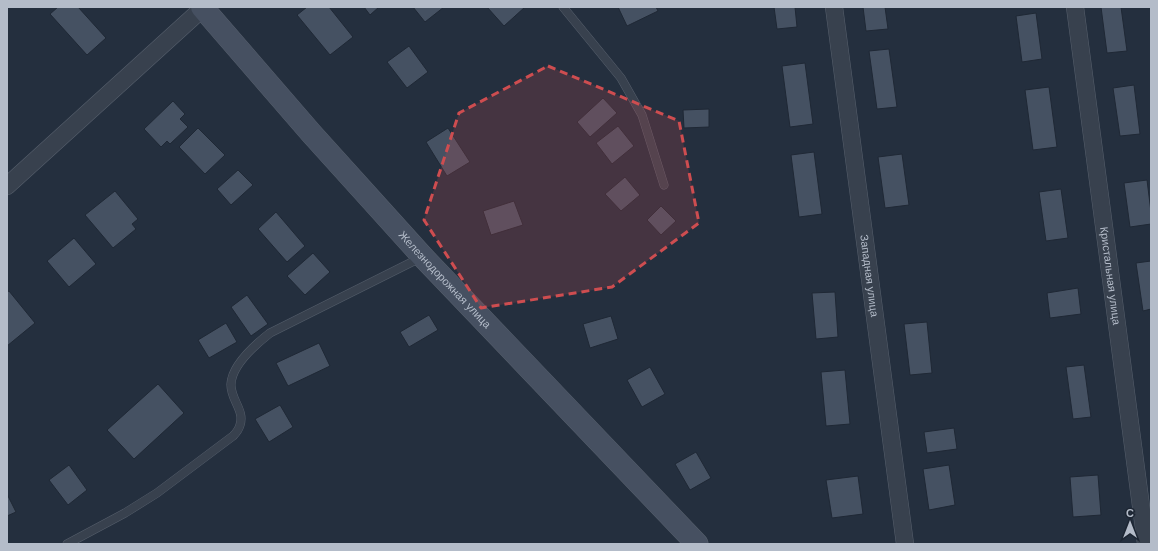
<svg xmlns="http://www.w3.org/2000/svg" width="1158" height="551" viewBox="0 0 1158 551" font-family="Helvetica,sans-serif">
<style>
.building{fill:#455162;stroke:#1f2835}
.lines{fill:none;stroke-linecap:round;stroke-linejoin:round}
.service-casing{stroke:#565f6c;stroke-width:9}
.minor-casing{stroke:#565f6c;stroke-width:18}
.secondary-casing{stroke:#565f6c;stroke-width:23}
.service{stroke:#38414e;stroke-width:8}
.minor{stroke:#38414e;stroke-width:17}
.secondary{stroke:#465061;stroke-width:22}
.marked{fill:#ce4d50;fill-opacity:0.2;stroke:#ce4d50;stroke-width:3;stroke-dasharray:8 5;stroke-linejoin:round}
.labels{text-anchor:middle;dominant-baseline:central;stroke-width:3;stroke-linejoin:round;paint-order:stroke}
.street-label{font-size:11px;fill:#b4bcc9;stroke:#1d2633}
</style>
<rect width="100%" height="100%" fill="#242f3e"/>
<path class="building" d="M58,7h20l28,31 -19,17 -37,-41z
M307,7h22l24,30 -23,18 -33,-40z
M364,7h15l-9,8z
M413,7h31l-19,15z
M487,7h38l-21,19z
M618,7h38l2,4 -31,15z
M774,7h21l2,20 -20,2z
M863,7h22l3,22 -22,2z
M1101,7h20l6,44 -20,2z
M1036,13l6,46 -20,3 -6,-46z
M409,46l19,26 -21,16 -20,-26z
M889,49l8,58 -20,2 -8,-58z
M805,63l8,61 -23,3 -8,-61z
M1134,85l6,49 -20,2 -7,-48z
M1049,87l8,60 -24,3 -8,-60z
M603,98l14,15 -27,24 -13,-15z
M173,101l12,13 -5,5 8,8 -18,17 -3,-3 -6,6 -17,-18z
M709,109v18l-25,1 -1,-18z
M618,126l16,20 -22,18 -16,-21z
M198,128l27,27 -20,19 -26,-27z
M448,128l22,34 -23,14 -21,-34z
M814,152l8,62 -23,3 -8,-62z
M902,154l7,51 -24,3 -7,-51z
M238,170l15,15 -22,20 -14,-16z
M625,177l15,18 -19,16 -16,-17z
M1147,180l4,32v12l-21,3 -6,-44z
M1061,189l7,49 -22,3 -7,-49z
M115,191l23,28 -6,5 4,5 -23,19 -28,-33z
M514,201l9,24 -32,10 -8,-24z
M661,206l15,15 -15,14 -14,-15z
M276,212l29,34 -18,16 -29,-33z
M74,238l22,26 -27,23 -22,-26z
M313,253l17,19 -25,23 -18,-19z
M1151,261v48l-8,2 -7,-48z
M1078,288l3,26 -31,4 -3,-25z
M9,291l26,32 -28,23v-54z
M835,292l3,45 -22,2 -4,-46z
M247,295l21,29 -17,12 -20,-29z
M429,315l9,15 -29,17 -9,-15z
M611,316l7,23 -28,9 -7,-24z
M927,322l5,51 -22,2 -6,-51z
M226,323l11,19 -28,16 -11,-18z
M319,343l11,23 -42,20 -12,-23z
M1084,365l7,52 -18,2 -7,-52z
M650,367l15,27 -23,13 -15,-27z
M845,370l5,54 -24,2 -5,-54z
M158,384l26,29 -50,46 -27,-29z
M280,405l13,22 -24,15 -14,-23z
M954,428l3,21 -30,4 -3,-21z
M696,452l15,26 -21,12 -15,-26z
M69,465l18,25 -19,15 -19,-25z
M949,465l6,40 -26,5 -6,-41z
M1098,475l3,40 -28,2 -3,-40z
M858,476l5,38 -31,4 -6,-38z
M7,494l9,18 -9,4z"/>
<g class="lines">
<defs>
<path id="service" d="M563,7l58,71 21,37 22,70
M67,544l58,-31 32,-20 76,-57c3,-3 6,-7 7,-11 5,-15 -10,-26 -9,-41 1,-19 25,-40 39,-51l152,-76"/>
<g id="minor">
<path id="s1" d="M834,7l71,537"/>
<path id="s2" d="M1075,7l71,537"/>
<path d="M7,186l196,-178"/>
</g>
<g id="secondary">
<path id="s3" d="M202,7l109,126 112,124 274,287"/>
</g>
</defs>
<use href="#service" class="service-casing"/>
<use href="#minor" class="minor-casing"/>
<use href="#secondary" class="secondary-casing"/>
<use href="#service" class="service"/>
<use href="#minor" class="minor"/>
<use href="#secondary" class="secondary"/>
</g>
<path class="marked" d="M548,66l131,55 20,102 -87,64 -131,21 -57,-88 35,-107z"/>
<g class="labels">
<g class="street-label">
<text stroke="none"><textPath href="#s1" startOffset="271">Западная улица</textPath></text>
<text stroke="none"><textPath href="#s2" startOffset="271">Кристальная улица</textPath></text>
<text stroke="none"><textPath href="#s3" startOffset="365">Железнодорожная улица</textPath></text>
</g>
</g>
<rect width="1158" height="551" fill="none" stroke="#b4bcc9" stroke-width="16"/>
<g transform="translate(1130 523)" stroke="#1d2633" stroke-width="3" paint-order="stroke">
<path d="M0-3L7 15L0 10L-7 15Z" fill="#b4bcc9"/>
<text y="-6" font-size="11" font-weight="bold" text-anchor="middle" fill="#b4bcc9">С</text>
</g>
</svg>
